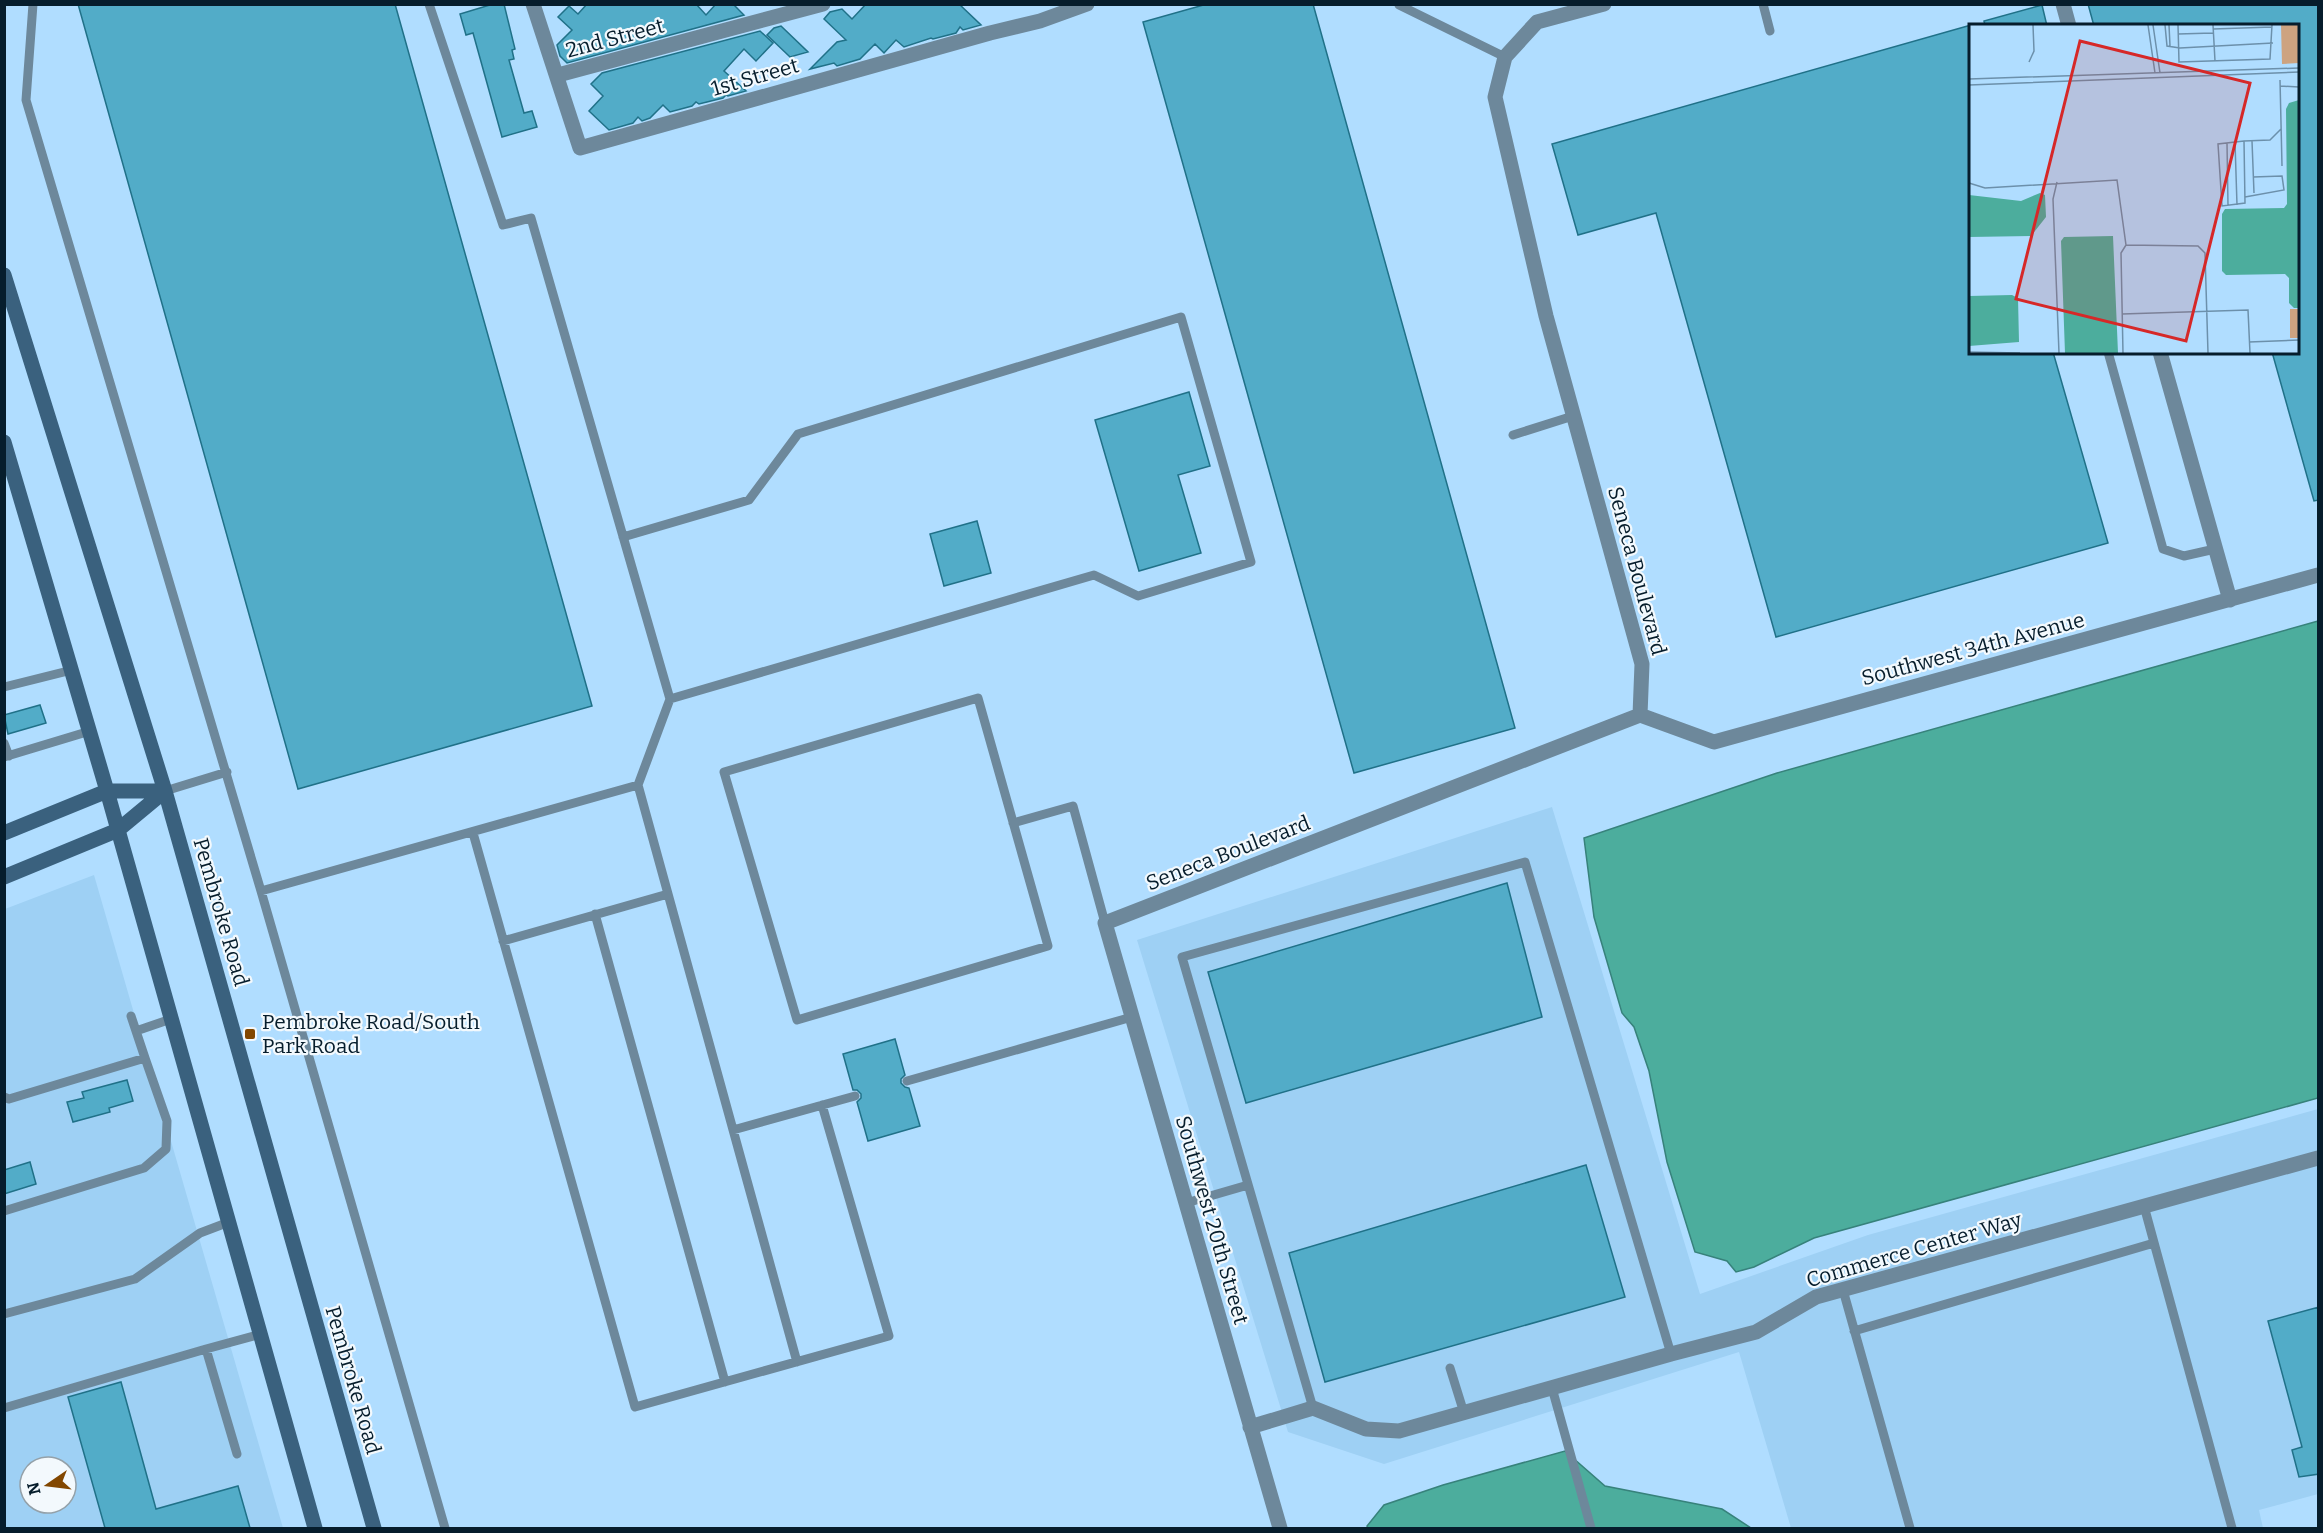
<svg xmlns="http://www.w3.org/2000/svg" width="2323" height="1533" viewBox="0 0 2323 1533" font-family="Bitter,serif">
<style>
.built{fill:#9ed0f4;fill-rule:evenodd}
.water{fill:#4cad9d;stroke:#37827b;stroke-width:1.5}
.building{fill:#52acc8;stroke:#207188;stroke-width:1.5}
.lines{fill:none;stroke-linecap:round;stroke-linejoin:round}
.lane{stroke:#6d889b;stroke-width:9}
.street{stroke:#6d889b;stroke-width:15}
.secondary{stroke:#3a617e;stroke-width:15}
.poi-dot{fill:#824700;stroke:#f3f9fd;stroke-width:2}
.labels{text-anchor:middle;dominant-baseline:central;stroke-width:4.5;stroke-linejoin:round;paint-order:stroke}
.street-label{font-size:21px;fill:#061d2c;stroke:#f3f9fd}
.poi-label{font-size:21px;fill:#061d2c;stroke:#f3f9fd;text-anchor:start}
.inset-road{fill:none;stroke:#6c90ab;stroke-width:1.5}
.view{fill:#d62828;fill-opacity:0.15;stroke:#d62828;stroke-width:3}
.inset-edge{fill:none;stroke:#061d2c;stroke-width:3}
</style>
<rect width="100%" height="100%" fill="#b0ddff"/>
<path class="built" d="M1552,807l148,487 168,-59 450,-126v385l-59,16 4,18h-472l-52,-176 -355,112 -96,-32 -151,-492z
M94,875l189,653h-278v-619zM30,1467h36v36h-36z"/>
<path class="water" d="M2318,621v477l-504,140 -60,29 -18,5 -9,-11 -32,-9 -28,-90 -18,-91 -15,-44 -12,-14 -28,-96 -10,-79 193,-65z
M1565,1451l40,35 117,23 29,19h-383l-1,-2 17,-21 59,-20z"/>
<path class="building" d="M78,4h317l197,702 -294,83z
M493,4h11l11,45 -3,1 2,9 -5,1 15,53 8,-2 5,16 -35,10 -29,-104 -7,2 -6,-21z
M587,4h109l10,11 10,-11h17l11,11 -177,48 -7,-7 -3,-11 15,-15 -14,-13 11,-11 9,8z
M866,4h93l22,21 -18,5 -3,-3 -4,6 -23,6 -2,-1 -27,9 -8,-7 -12,13 -9,-9 -15,15 -23,7 -3,-3 -24,6 27,-27 9,-2 -22,-21 6,-7 12,-3 10,10z
M1207,4h106l202,724 -161,45 -211,-751z
M2088,4h231v496l-5,1 -42,-149h26v-326h-204z
M2042,5l5,21h-62l-1,-5z
M1971,25v327h82l55,191 -332,94 -120,-424 -78,22 -26,-91z
M781,26l27,26 -18,5 -23,-22 7,-7z
M760,31l13,12 -17,18 -12,-12 -20,22 22,20 -18,5 -2,-1 -3,3 -24,6 -3,-2 -4,4 -22,6 -7,-7 -13,13 -8,3 -4,-4 -5,6 -24,7 -20,-19 14,-15 -12,-12 11,-11z
M1189,392l21,74 -32,9 23,78 -62,18 -44,-151z
M977,521l14,52 -47,13 -14,-52z
M40,705l6,18 -38,11 -4,-19z
M1507,883l35,134 -296,86 -38,-131z
M895,1039l10,36 -4,4v4l4,4 4,1 11,38 -52,15 -11,-39 4,-4v-4l-4,-4h-4l-10,-36z
M127,1080l6,21 -24,7 1,4 -37,10 -6,-20 17,-4 -2,-6z
M30,1162l6,22 -32,10v-24z
M1586,1165l39,132 -300,85 -36,-129z
M2319,1307v167l-20,3 -7,-27 10,-3 -34,-126z
M121,1382l35,127 82,-23 12,42h-145l-37,-131z"/>
<g class="lines">
<path class="lane" d="M33,4l-7,96 235,791 377,-106
M429,4l74,221 28,-7 139,481 -32,86 159,577
M1763,4l7,27
M1399,5l106,52
M2108,352l55,197 21,7 31,-7
M1513,435l60,-19
M623,537l126,-37 49,-66 383,-117 70,245 -113,34 -44,-21 -424,124
M4,687l68,-17
M978,698l70,248 -251,74 -73,-248z
M4,743l5,13
M4,757l86,-26
M165,791l62,-19
M1013,823l60,-17 32,117
M473,833l162,574 254,-71 -67,-231
M261,891l184,637
M595,914l130,468
M503,941l165,-47
M136,1031l35,-12
M907,1081l225,-64
M4,1097l5,2 136,-41 -14,-42
M733,1130l122,-34
M1186,1203l62,-18
M2144,1206l88,322
M4,1211l140,-43 22,-19 1,-28 -22,-63
M1843,1290l67,238
M4,1314l131,-35 65,-46 29,-11
M1854,1331l300,-88
M206,1349l55,-15
M1450,1368l14,45
M1552,1388l39,140
M4,1408l202,-59 31,105
M1313,1408l-131,-451 343,-95 146,492"/>
<path class="street" d="M533,4l47,144 410,-115 50,-12 47,-17
M2063,4l6,22
M558,75l265,-71
M2160,352l70,248
M1640,715l74,27 604,-167
M1250,1427l63,-19 53,21 33,2 272,-77 85,-22 60,-35 502,-139
M1280,1528l-175,-605 535,-208 2,-51 -96,-348 -51,-219 10,-40 32,-35 67,-18"/>
<path class="secondary" d="M4,275l161,516 209,737
M4,442l103,349 208,737
M4,833l103,-42h58
M4,877l114,-47 47,-39"/>
</g>
<rect class="poi-dot" x="244" y="1028" width="12" height="12" rx="3"/>
<g class="labels">
<g class="street-label">
<text transform="translate(615 38) rotate(-15)">2nd Street</text>
<text transform="translate(755 77) rotate(-16)">1st Street</text>
<text transform="translate(1637 571) rotate(75)">Seneca Boulevard</text>
<text transform="translate(1973 649) rotate(-15)">Southwest 34th Avenue</text>
<text transform="translate(1228 853) rotate(-21)">Seneca Boulevard</text>
<text transform="translate(221 912) rotate(74)">Pembroke Road</text>
<text transform="translate(1212 1220) rotate(74)">Southwest 20th Street</text>
<text transform="translate(1914 1250) rotate(-16)">Commerce Center Way</text>
<text transform="translate(353 1380) rotate(74)">Pembroke Road</text>
</g>
<g class="poi-label">
<text x="262" y="1022">Pembroke Road/South<tspan x="262" dy="24">Park Road</tspan></text>
</g>
</g>
<g transform="translate(1969 24)">
<rect width="330" height="330" fill="#b0ddff"/>
<path d="M312,1h18v38l-17,1zM321,285h9v29h-9z" fill="#cda380"/>
<path d="M330,76v208h-5l-5,-5v-25l-4,-4 -59,1 -4,-4v-57l3,-5 59,-1 3,-4 -1,-95 3,-6zM71,169l5,2 1,22 -15,19 -62,1v-42l52,6zM144,212l5,117h-53l-4,-112 3,-4zM43,271l6,3 1,44 -50,4v-50z" fill="#4cad9d"/>
<path class="inset-road" d="M179,1l7,48M184,1l7,48M196,1l2,21 13,2 93,-5M200,1l1,21M209,1l1,37 91,-3 2,-34M244,1l2,36M244,5l59,-2M209,10l35,-1M60,38l5,-11 -1,-26M0,55l330,-11M311,56l2,86M0,61l330,-13M311,62l19,1M275,117l1,62 -23,3 -4,-62 26,-3 26,-1 11,-11M283,117l2,52M266,118l2,63M258,119l1,63M88,158l-4,17 6,154M0,159l16,5 132,-8 9,65 72,1 7,7 3,100M276,173l39,-7 -2,-14 -29,1M153,290l126,-4 2,43M280,318l50,-2M0,328l51,1M154,329l-2,-100 5,-8"/>
<path class="view" d="M111,17l170,42 -64,258 -170,-42z"/>
<rect width="330" height="330" class="inset-edge"/>
</g>
<rect width="2323" height="1533" fill="none" stroke="#061d2c" stroke-width="12"/>
<g transform="translate(48 1485) rotate(256)"><circle r="28" fill="#f3f9fd" stroke="#94a1a9" stroke-width="1.5"/>
<path d="M0-4.5L10 22L0 15L-10 22Z" fill="#824700"/>
<text y="-9" font-size="16" font-weight="bold" text-anchor="middle" fill="#061d2c">N</text>
</g>
</svg>
